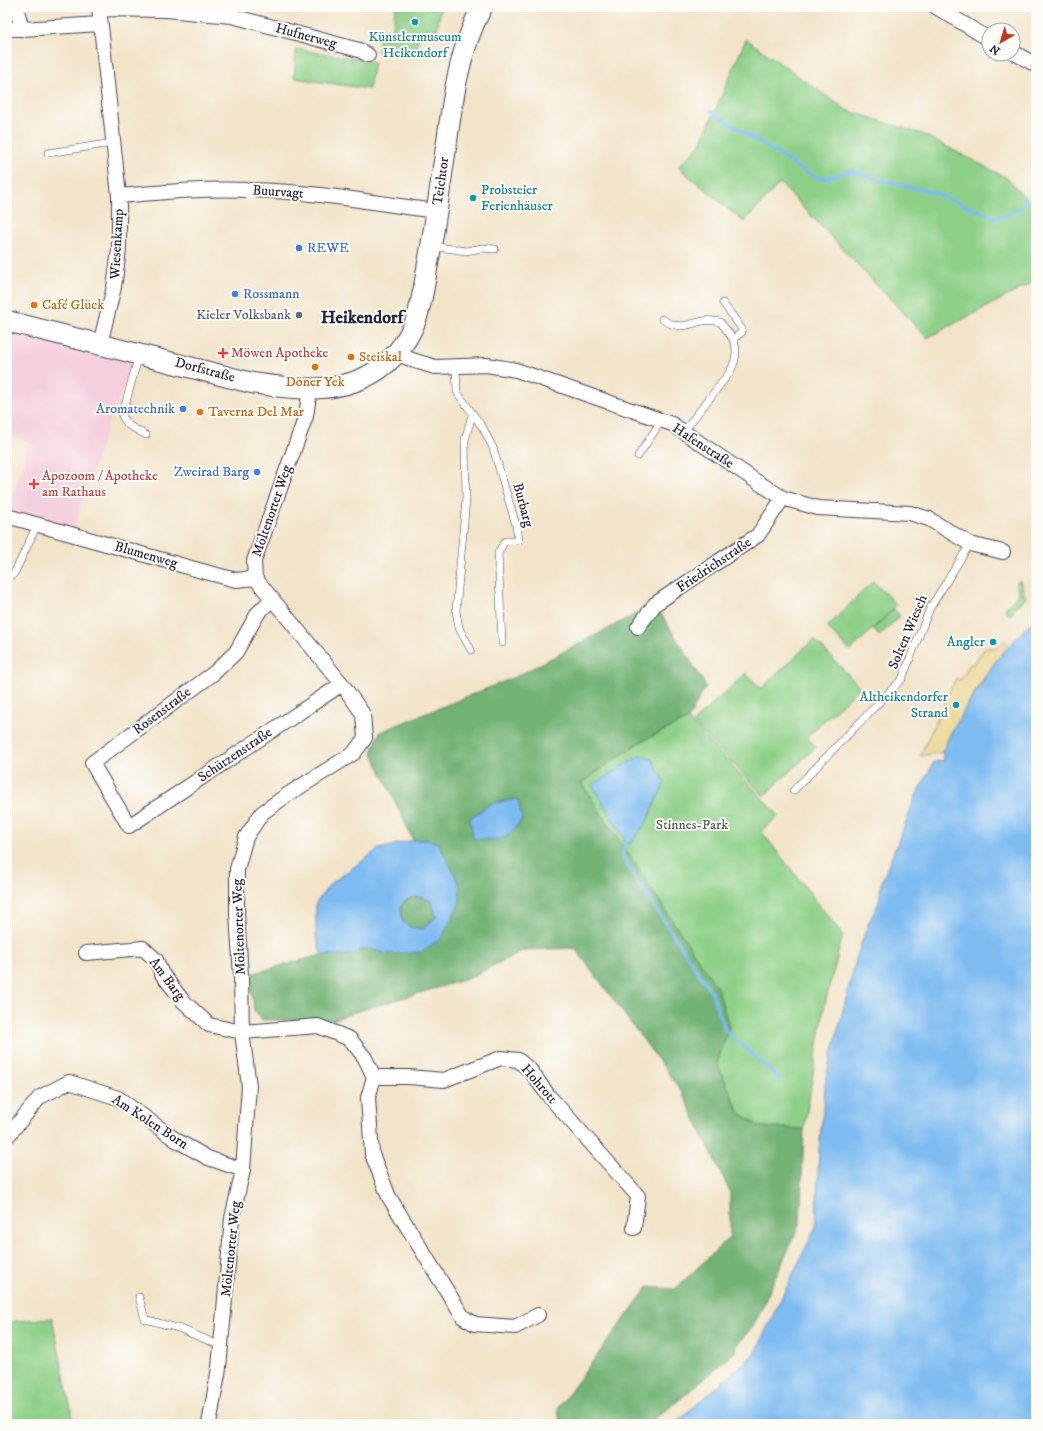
<svg xmlns="http://www.w3.org/2000/svg" width="1043" height="1431" viewBox="0 0 1043 1431" font-family="'IM FELL DW Pica',serif">
<style>
.built{fill:#f4cfdd}
.green{fill:#8ed088;stroke:#587962}
.forest{fill:#72b274;stroke:#4a6a58}
.sand{fill:#eeda9e;stroke:#887e6c}
.water{fill:#7dbbf1;stroke:#506e96;fill-rule:evenodd}
.lines{fill:none;stroke-linecap:round;stroke-linejoin:round}
.stream{stroke:#7dbbf1;stroke-width:3.5}
.lane-casing{stroke:#413f50;stroke-width:8}
.street-casing{stroke:#413f50;stroke-width:16}
.secondary-casing{stroke:#413f50;stroke-width:22}
.lane{stroke:#fff;stroke-width:7}
.street{stroke:#fff;stroke-width:14}
.secondary{stroke:#fff;stroke-width:20}
.culture-dot{fill:#0f9aa8;stroke:#fdfcf7;stroke-width:1.5}
.shop-dot{fill:#3f7fe0;stroke:#fdfcf7;stroke-width:1.5}
.food-dot{fill:#e8710a;stroke:#fdfcf7;stroke-width:1.5}
.service-dot{fill:#5c6f8a;stroke:#fdfcf7;stroke-width:1.5}
.health-dot{fill:#e0444e;stroke:#fdfcf7;stroke-width:1.5}
.labels{text-anchor:middle;dominant-baseline:central;stroke-width:4;stroke-linejoin:round;paint-order:stroke}
.street-label{font-size:14px;fill:#22223b;stroke:#fdfcf7}
.culture-label{font-size:14px;fill:#0d838f;stroke:#fdfcf7;text-anchor:end}
.shop-label{font-size:14px;fill:#366cbe;stroke:#fdfcf7;text-anchor:start}
.food-label{font-size:14px;fill:#c56008;stroke:#fdfcf7;text-anchor:start}
.service-label{font-size:14px;fill:#4e5e75;stroke:#fdfcf7;text-anchor:end}
.health-label{font-size:14px;fill:#be3a42;stroke:#fdfcf7;text-anchor:start}
.park-label{font-size:14px;fill:#485f56;stroke:#fdfcf7}
.district-label{font-size:18px;font-weight:bold;fill:#22223b;stroke:#fdfcf7}
</style>
<rect width="100%" height="100%" fill="#fdfcf7"/>
<filter id="ink" filterUnits="userSpaceOnUse"><feTurbulence type="fractalNoise" baseFrequency=".025" numOctaves="2"/><feDisplacementMap in="SourceGraphic" scale="8" xChannelSelector="R" yChannelSelector="G"/><feConvolveMatrix kernelMatrix="1 2 1 2 8 2 1 2 1" color-interpolation-filters="sRGB"/></filter>
<filter id="wash" filterUnits="userSpaceOnUse"><feTurbulence type="fractalNoise" baseFrequency=".012" numOctaves="4" result="noise"/><feDisplacementMap in="SourceGraphic" scale="16" xChannelSelector="R" yChannelSelector="G"/><feGaussianBlur stdDeviation="0.9" result="paint"/><feColorMatrix in="noise" values="0 0 0 0 0 0 0 0 0 0 0 0 0 0 0 0 0 1.4 0 .05"/><feComposite in="paint" operator="in"/></filter>
<g filter="url(#wash)">
<rect width="100%" height="100%" fill="#f2e4c9"/>
<path class="built" d="M7,331l127,30 -27,66 -33,102 -66,-20 22,-67 -23,-7z"/>
<path class="green" d="M395,7h28l3,3 15,-3 -4,23 -12,-2 -1,6 -5,-1 -3,23 -38,-4 1,-14 13,1z
M746,39l100,71 76,24 85,44 29,31v72l-109,57 -147,-155 -36,39 -66,-55 23,-24z
M296,49l78,13 -5,27 -75,-11z
M1020,580l6,18 -13,10 1,4 -3,2 -4,-1 -2,-5 14,-14 -3,-11z
M873,581l24,24 -47,46 -23,-24z
M894,609l6,7 -21,20 -6,-7z
M814,639l46,48 -53,50 9,10 -52,49 -71,-74 53,-49 15,16z
M688,719l91,97 -18,15 82,104 -19,72 -20,122 -44,-2 -21,-15 -22,-49 12,-36 -148,-244 59,-41z
M52,1318l22,106h-67v-102z"/>
<path class="forest" d="M655,604l51,82 -18,33 -48,23 -59,41 137,206 11,38 -12,36 22,49 21,15 44,2 -4,94 -45,100 -20,25 1,3 -64,55 -26,18h-86l-2,-16 90,-121 27,2 55,-52v-45l-48,-100 -107,-144 -51,2 -57,29 -112,33 -22,8h-71l-8,-9 -4,-37 71,-19h30l15,-7 23,6 53,-16 -14,-98h-15l-41,-88 8,-20 135,-55z
M413,897h9l10,5 4,15 -13,12 -13,-2 -8,-6 -1,-15 5,-6z"/>
<path class="sand" d="M1005,641l4,5c-26,28 -50,71 -67,106l-22,4 36,-78 5,2 9,-16h4l12,-17 10,2z"/>
<path class="water" d="M1036,617v807h-361l80,-71 61,-127 3,-76 7,-73 30,-118 12,-35 11,-22 2,-18 35,-88 18,-34 10,-2 -2,-8 10,-22 45,-71z
M639,756l13,3 13,23 -19,41 -15,20 -6,1 -1,-7 -32,-52z
M518,799l4,20c-20,26 -18,20 -49,20l-3,-21 20,-14z
M413,840h15l10,3 21,40 1,19 -18,36 -21,14 -32,2 -23,-6 -15,7h-30l-5,-19v-33l14,-19 49,-35zM413,897h9l10,5 4,15 -13,12 -13,-2 -8,-6 -1,-15 5,-6z"/>
<g class="lines">
<path class="stream" d="M711,111l101,65 11,3 28,-8 29,9 52,12 64,26c17,-2 31,-14 40,-29
M625,844l-3,10 3,8 87,131 13,37 55,49"/>
</g>
</g>
<g filter="url(#ink)">
<g class="lines">
<defs>
<path id="lane" d="M48,153l65,-10
M431,246l35,5 16,-3 13,1
M723,303l19,26v3l-9,7
M662,319c25,17 32,-4 58,3 15,17 22,28 10,50l-46,59
M139,355l-17,61 6,9 18,10
M456,366l1,26 26,36 10,20 23,77 2,16h-13l-7,12 4,90
M638,456l24,-36
M7,582l8,-10 22,-47
M471,650l-12,-22 -3,-17 10,-112 -1,-59 7,-25
M793,791l109,-112 28,-71 40,-64
M139,1297l6,22 36,10 40,17"/>
<path id="street" d="M16,7l6,22 78,-5
M99,7l20,189v54l-5,37 -14,57
M936,7l53,32
M99,9l67,1 66,6 127,34 9,5
M7,29h15
M1013,52l23,13
M119,196c44,-4 87,-8 131,-6 62,1 124,13 186,21
M397,353l15,7 23,7 52,-2 29,5 156,54 87,59 24,15 10,3 25,7 92,5 19,6 41,25 33,8
M7,516l195,55 34,9 19,-2
M272,599l-14,14 -22,39 -22,21 -122,90 37,63 213,-142
M638,627l17,-23 103,-69 25,-37
M86,953l57,-5 13,12 6,14 21,27 26,24 33,7 76,-6 32,13 15,19 9,19 -6,21 4,56 17,43 74,120 12,7 40,3 23,-12
M374,1077h35l35,3 57,-22 17,2 12,10 18,25 90,101 -4,32
M7,1137l33,-40 29,-15 49,16 58,42 32,18 35,12
M209,1424l10,-56 13,-150 11,-48 6,-84 -7,-54 -1,-56 -4,-62v-45l9,-32 16,-24 25,-18 67,-42 11,-15 -2,-24 -21,-30 -87,-106 -1,-17 52,-145 4,-27"/>
<path id="secondary" d="M7,321l245,62c40,6 84,12 121,-10 20,-12 34,-31 43,-53 7,-20 9,-42 13,-62 7,-39 12,-78 18,-117 6,-45 13,-93 35,-134"/>
</defs>
<use href="#lane" class="lane-casing"/>
<use href="#street" class="street-casing"/>
<use href="#secondary" class="secondary-casing"/>
<use href="#lane" class="lane"/>
<use href="#street" class="street"/>
<use href="#secondary" class="secondary"/>
</g>
</g>
<g class="culture-dot">
<circle cx="415" cy="22" r="4"/>
<circle cx="473" cy="198" r="4"/>
<circle cx="993" cy="642" r="4"/>
<circle cx="956" cy="705" r="4"/>
</g>
<g class="shop-dot">
<circle cx="299" cy="248" r="4"/>
<circle cx="235" cy="294" r="4"/>
<circle cx="183" cy="409" r="4"/>
<circle cx="257" cy="472" r="4"/>
</g>
<g class="food-dot">
<circle cx="34" cy="305" r="4"/>
<circle cx="351" cy="357" r="4"/>
<circle cx="315" cy="367" r="4"/>
<circle cx="200" cy="412" r="4"/>
</g>
<circle class="service-dot" cx="299" cy="315" r="4"/>
<g class="health-dot">
<path d="M221 347h4v4h4v4h-4v4h-4v-4h-4v-4h4z"/>
<path d="M32 478h4v4h4v4h-4v4h-4v-4h-4v-4h4z"/>
</g>
<g class="labels">
<g class="street-label">
<text transform="translate(306 36) rotate(15)">Hufnerweg</text>
<text transform="translate(441 181) rotate(-82)">Teichtor</text>
<text transform="translate(278 192) rotate(4)">Buurvagt</text>
<text transform="translate(117 244) rotate(-87)">Wiesenkamp</text>
<text transform="translate(205 370) rotate(15)">Dorfstraße</text>
<text transform="translate(703 446) rotate(33)">Hafenstraße</text>
<text transform="translate(523 505) rotate(75)">Burbarg</text>
<text transform="translate(272 511) rotate(-71)">Möltenorter Weg</text>
<text transform="translate(146 555) rotate(16)">Blumenweg</text>
<text transform="translate(714 565) rotate(-34)">Friedrichstraße</text>
<text transform="translate(908 632) rotate(-67)">Solten Wiesch</text>
<text transform="translate(162 711) rotate(-37)">Rosenstraße</text>
<text transform="translate(235 755) rotate(-34)">Schützenstraße</text>
<text transform="translate(239 927) rotate(-92)">Möltenorter Weg</text>
<text transform="translate(167 979) rotate(53)">Am Barg</text>
<text transform="translate(539 1084) rotate(49)">Hohrott</text>
<text transform="translate(150 1122) rotate(33)">Am Kolen Born</text>
<text transform="translate(231 1249) rotate(-84)">Möltenorter Weg</text>
</g>
<g class="culture-label">
<text x="415" y="37" text-anchor="middle">Künstlermuseum<tspan x="415" dy="16">Heikendorf</tspan></text>
<text x="481" y="190" text-anchor="start">Probsteier<tspan x="481" dy="16">Ferienhäuser</tspan></text>
<text x="985" y="642">Angler</text>
<text x="948" y="697">Altheikendorfer<tspan x="948" dy="16">Strand</tspan></text>
</g>
<g class="shop-label">
<text x="307" y="248">REWE</text>
<text x="243" y="294">Rossmann</text>
<text x="175" y="409" text-anchor="end">Aromatechnik</text>
<text x="249" y="472" text-anchor="end">Zweirad Barg</text>
</g>
<g class="food-label">
<text x="42" y="305">Café Glück</text>
<text x="359" y="357">Steiskal</text>
<text x="315" y="382" text-anchor="middle">Döner Yek</text>
<text x="208" y="412">Taverna Del Mar</text>
</g>
<g class="service-label">
<text x="291" y="315">Kieler Volksbank</text>
</g>
<g class="health-label">
<text x="231" y="353">Möwen Apotheke</text>
<text x="42" y="476">Apozoom / Apotheke<tspan x="42" dy="16">am Rathaus</tspan></text>
</g>
<g class="park-label">
<text x="692" y="825">Stinnes-Park</text>
</g>
<g class="district-label">
<text x="362" y="318">Heikendorf</text>
</g>
</g>
<rect width="1043" height="1431" fill="none" stroke="#fdfcf7" stroke-width="24"/>
<g transform="translate(1001 42) rotate(218)"><circle r="19" fill="#fdfcf7" stroke="#a5a5ac"/>
<path d="M0-3L7 15L0 10L-7 15Z" fill="#c8321e"/>
<text y="-6" font-size="11" font-weight="bold" text-anchor="middle" fill="#22223b">N</text>
</g>
</svg>
